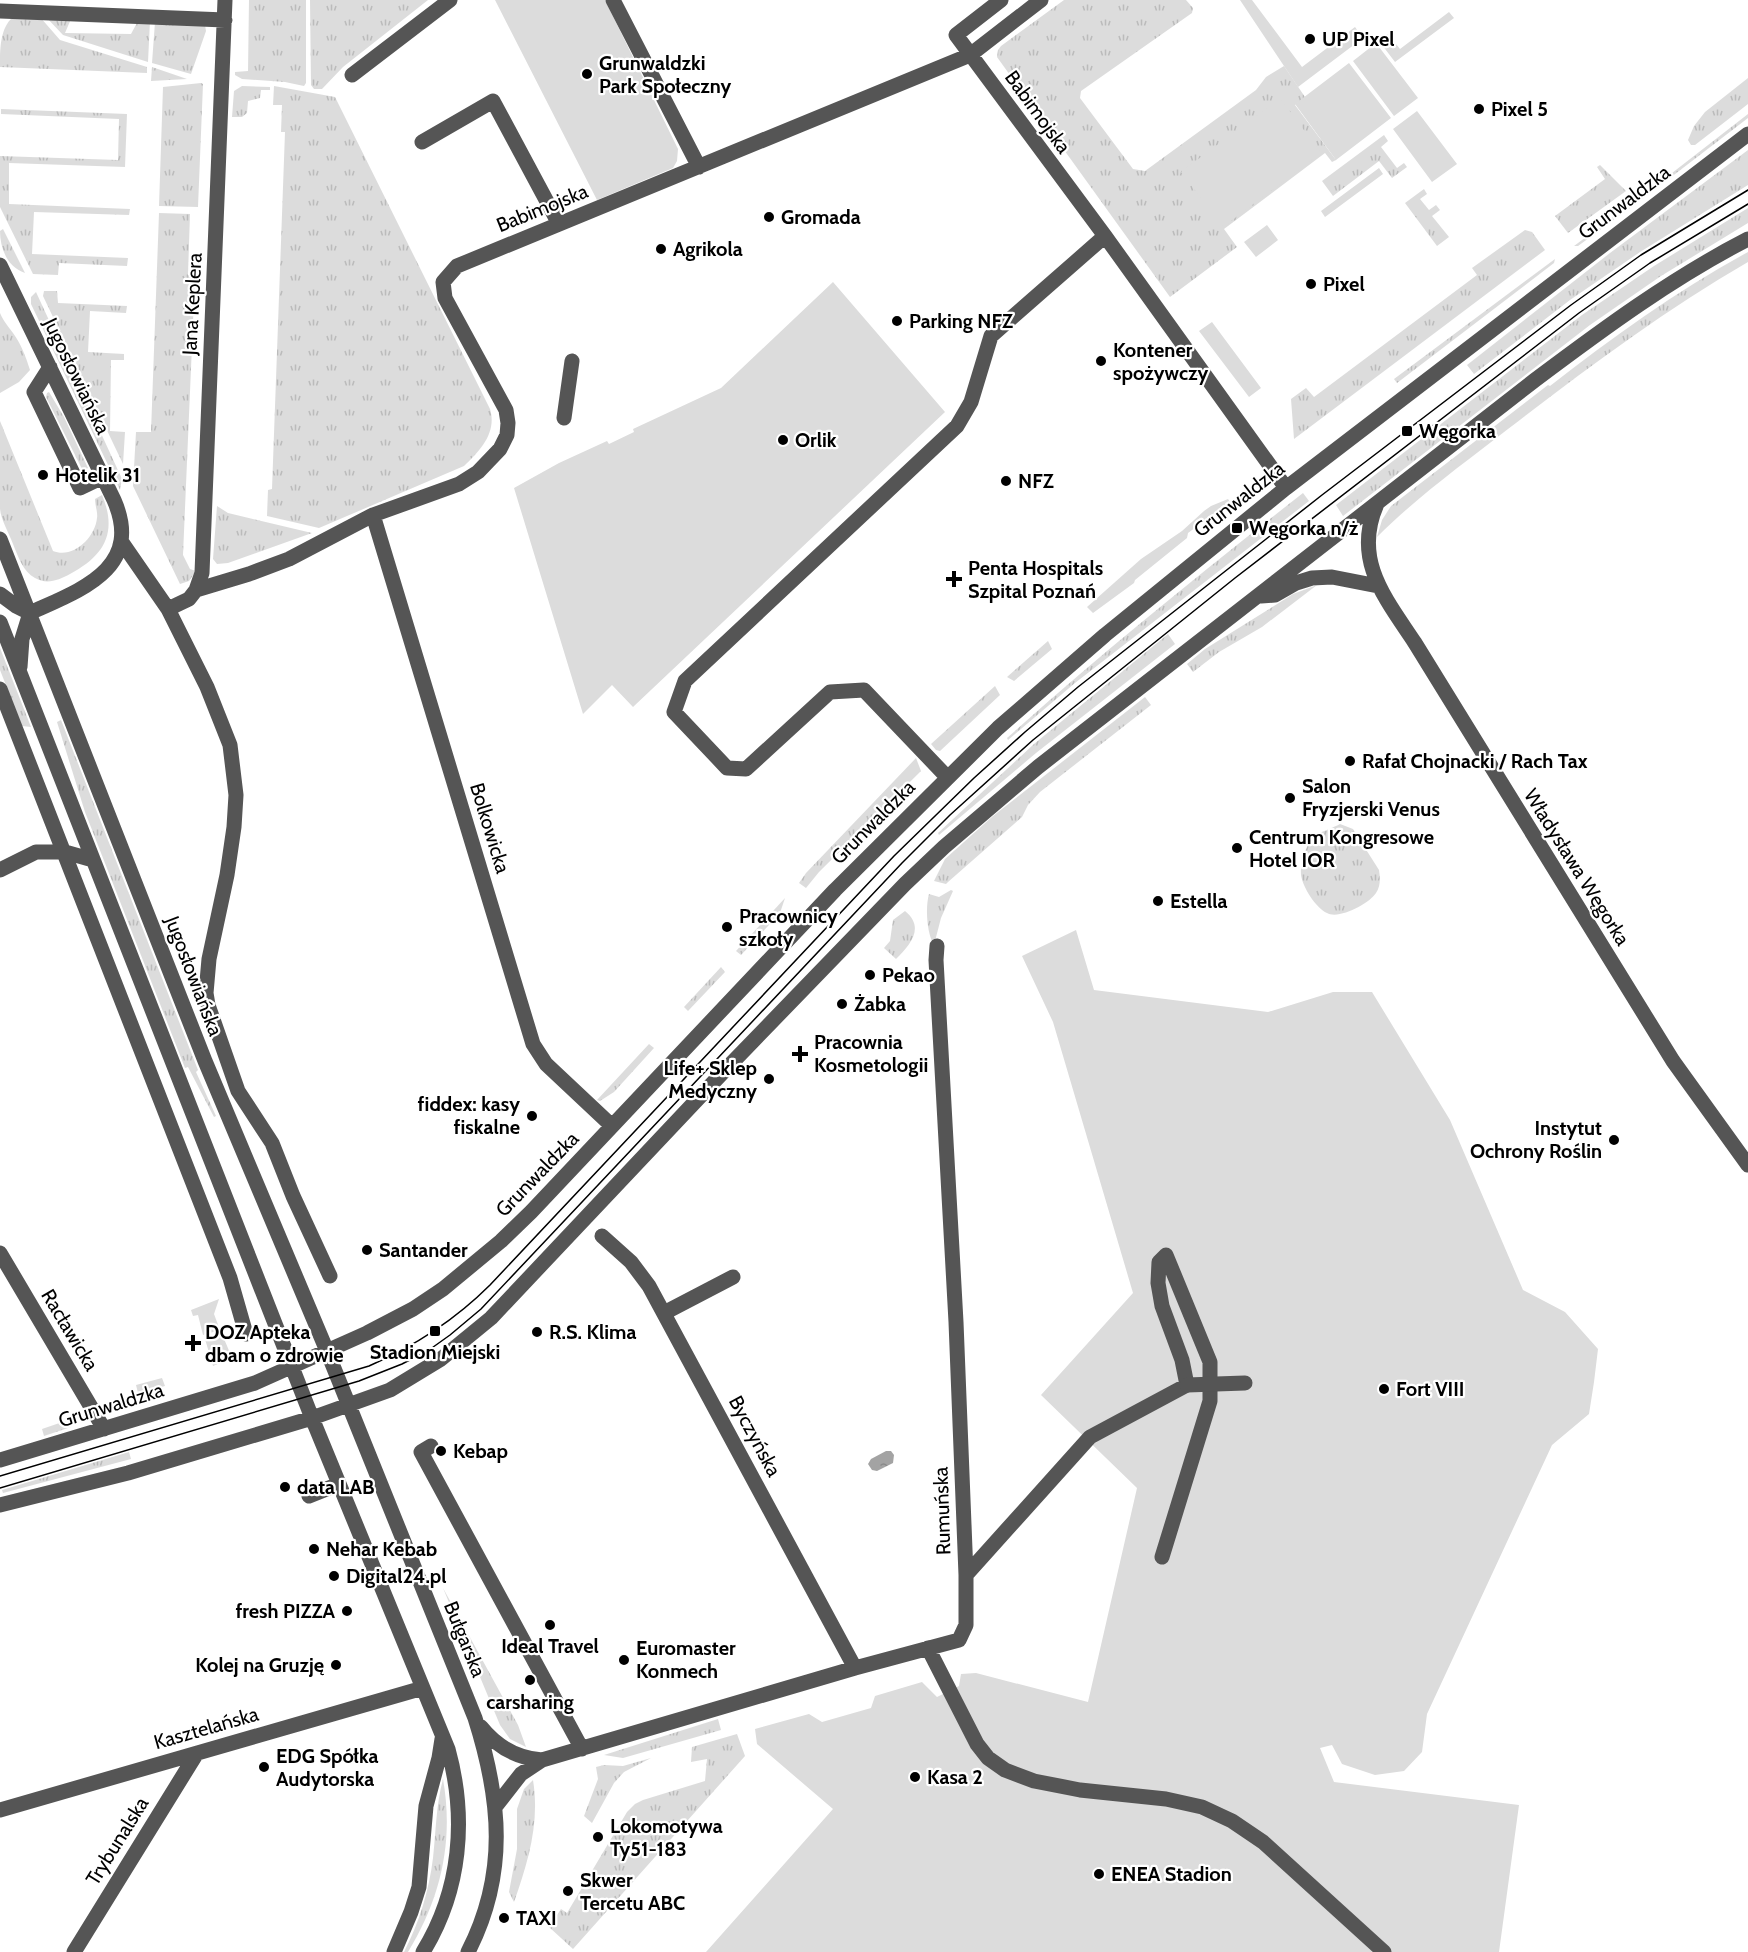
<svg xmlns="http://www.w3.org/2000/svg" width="1748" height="1952" viewBox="0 0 1748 1952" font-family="Cabin,sans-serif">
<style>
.grass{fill:url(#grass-tufts)}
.green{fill:#dcdcdc}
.water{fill:url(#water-ripples)}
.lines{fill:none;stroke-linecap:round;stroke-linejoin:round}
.minor{stroke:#555;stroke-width:15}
.tram{stroke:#000;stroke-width:1.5}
.minor-bridge{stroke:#555;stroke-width:15}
.poi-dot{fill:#000;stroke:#fff;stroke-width:2}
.labels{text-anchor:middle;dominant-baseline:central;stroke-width:4.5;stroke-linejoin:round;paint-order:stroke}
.poi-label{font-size:20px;font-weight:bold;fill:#000;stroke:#fff;text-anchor:start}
.street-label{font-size:20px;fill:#000;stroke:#fff}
</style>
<defs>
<pattern id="grass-tufts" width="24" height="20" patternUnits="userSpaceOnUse" patternTransform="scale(1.5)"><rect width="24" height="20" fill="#dcdcdc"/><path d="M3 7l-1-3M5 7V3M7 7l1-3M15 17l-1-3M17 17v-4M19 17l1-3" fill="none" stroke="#bbb"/></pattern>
<pattern id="water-ripples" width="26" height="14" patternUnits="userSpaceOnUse" patternTransform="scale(1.5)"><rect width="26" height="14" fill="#a3a3a3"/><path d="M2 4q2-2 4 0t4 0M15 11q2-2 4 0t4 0" fill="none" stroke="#8b8b8b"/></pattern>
</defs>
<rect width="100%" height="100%" fill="#fff"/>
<path class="grass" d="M249,0h57v83l-2,3 -19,-4 -43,-3 -7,-4v-3l13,-1z
M310,0h118l-85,67 -21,22h-8l-3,-4z
M1064,0h122l7,8 -1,5 -111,78 -1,7 53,71 12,2 111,-81 10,-13 18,-11 21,31 -10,8 41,55 -4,2 -7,-9 -101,76 13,18 -67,50 -173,-240 1,-7 3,-4z
M13,17h27l20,23 87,27v6l-147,-6c0,-18 0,-39 13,-50z
M46,17l25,2 -6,14 66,1 7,-13h12l-2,41 -85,-27z
M155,22l50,3 1,6 -15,43 -39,-11z
M152,67l35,12 -36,2z
M1748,78v26l-53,41h-4l-3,-5 6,-14 11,-14z
M201,83l2,1 -5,123 -39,-1 4,-119z
M242,86l28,1v3h-9l-1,8 -12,3 -1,12 -5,4h-10l2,-26z
M274,86l61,11 155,312c7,23 -9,41 -26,57l-145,62 -52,-12 1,-26 4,-1 13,-357h-4l1,-27h-9z
M1,109l126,5 -2,53 -116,-4v41l121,5 -1,6 -95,-3 -2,42 96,4 -1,8 -68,-3 -1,12 -25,-1 -33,-67v-51l118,4 1,-41 -118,-5z
M1748,114v4l-82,63 -3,-1z
M1384,135l4,6 -7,6 16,21 7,-5 3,4 -15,11 -13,-17 -46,35 -11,-15z
M1748,150v35l-108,67 -70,48 -96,74 -7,-9 143,-112z
M1600,165l26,26 -58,42 -13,-17 50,-37 -8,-12z
M1424,189l3,5 -7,5 9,11 7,-5 4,5 -8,6 17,21 -12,9 -32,-43z
M1649,190v4l-71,52h-4z
M1748,208v15l-87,53 -71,49 -247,191 -7,-11 246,-190 72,-49z
M159,213l31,1 -2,61h7l-12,280 7,14 6,2 -7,10 -9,3 -47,-98 3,-54h15z
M3,229l22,44c-18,-6 -25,-25 -25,-42z
M1525,230l7,2 13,18 -251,189 -3,-40 15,-11 8,9 163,-122 -5,-7z
M1748,252v10c-85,49 -163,108 -240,167 -45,35 -91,68 -131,108l5,-17 9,-14 157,-121 2,1c63,-49 128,-96 198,-134z
M1555,259l-1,4 -157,120 -3,-4z
M44,291h13l1,12 69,3 -1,7 -36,-2 -2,41 36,2v6h-13l-1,71 15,1 -2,32 -80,-168z
M36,292l86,187 -2,11 -89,-186v-7z
M0,313c4,9 8,13 13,20 8,11 13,24 17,37l-11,12 -19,11z
M49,392l15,25 24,51 -5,3 -37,-74 1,-4z
M0,421l53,130c20,8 42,-13 44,-33 1,-5 -2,-13 -2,-19l7,-4c16,38 2,61 -32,79 -11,6 -23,11 -35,4 -12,-6 -17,-22 -22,-34 -4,-11 -12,-24 -13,-35 0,-28 0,-59 0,-88z
M1303,493l6,8 -234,182 -67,57 -1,-2c96,-86 195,-166 296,-245z
M217,506l11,7 84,20 -84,30 -11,1 -4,-5z
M1317,585l-55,42 -43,25 -26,20 -6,-8 18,-15 88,-55z
M1168,634l7,10 -139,109 -97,82 -1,-2 96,-89z
M1048,641l4,8 -38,32 -7,-4z
M0,648l31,79 -9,-1 -22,-56z
M995,686l5,9 -60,56 -4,-1 -5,-6z
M1145,697l6,8 -111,87 -12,13 -6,12 -74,65 -2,2 -12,-3 11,-22 48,-43z
M61,720l137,350 -2,2 20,44 -2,1 -26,-50 -3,1 -100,-256 -28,-90z
M916,758l5,13 -102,101 -13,16 -7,-5 7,-10z
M1340,824l13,5 26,41c1,7 2,16 -3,23 -6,10 -37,27 -49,20 -11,-5 -24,-25 -26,-38 -1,-11 5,-32 14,-39 7,-5 18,-8 25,-12z
M951,890l2,1 -12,27 -7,27c-7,-11 -9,-37 -5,-51l10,3z
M785,898l-5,15 -39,42 -5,-4z
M905,911c21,17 4,35 -9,48l-12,-11 6,-7 3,-21z
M721,967l4,5 -37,39 -4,-4z
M649,1044l5,4 -40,44 -14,9 -3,-1z
M80,1416l-9,11 -27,9 -2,-7z
M129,1452l2,7 -128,34 -1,-3z
M443,1588l75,137 8,22 -16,-8 -10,-14z
M718,1719l3,11 -98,28 -19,-3z
M737,1734l8,22 -172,193 -24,-22 12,-18 6,4 60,-101 8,-8 8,-4 62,-19 2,-22 -16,3 1,-15z
M651,1758l-27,14 -10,11 -22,40 -8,-7 14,-37 -2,-12 8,-2 19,1z
M443,1779c11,62 -2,119 -35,173h-4c15,-29 25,-61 29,-94 3,-27 3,-53 10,-79z
M533,1780c7,43 -5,82 -19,122l-5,-10 8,-43v-40l7,-20z"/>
<path class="green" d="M495,0h110l73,149 -1,12 -4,7 -76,32z
M1240,0h12l50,67 53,-40 8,11 -65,49z
M1449,12l5,6 -59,44 -16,-21 9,-7 12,15z
M1376,43l42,55 -24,18 -41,-55z
M1349,63l42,55 -55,42 -41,-56z
M1280,98l41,55 -98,74 -42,-55z
M1417,111l40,53 -25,18 -39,-53z
M1379,168l4,6 -58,43 -4,-6z
M1267,225l11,15 -22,17 -12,-15z
M833,282l112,130 -312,295 -21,-22 -29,29 -69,-226 45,-25 48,-22 2,3 25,-12 -1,-3 88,-41z
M1212,322l49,66 -12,9 -50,-66z
M1228,499l2,3 -42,31 -1,5 -52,42 -1,3 -41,30 -6,-6 54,-48 41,-28 22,-20 7,-5z
M1076,930l18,60 174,22 65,-20h39l78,128 73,170 42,22 33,37 -4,33 -5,32 -37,31 -125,269 -5,38 -18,19 -29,4 -33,-11 -10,-19 -12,3 14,34 185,23 -20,147h-793l127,-143 -76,-65 -2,-15 54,-15 13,8 49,-14 4,-12 47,-14 15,15 22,-11 2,-12 15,-1 112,29 49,-214 -96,-93 92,-102 -80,-271 -31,-66z
M219,1299l-5,15 6,16 -17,5 -5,-20 -5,1 -2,-6z
M222,1334l8,19 -10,10 -7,3 -8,-27z
M162,1378l3,8 -27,7 -2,-8z"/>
<path class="water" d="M886,1451h5l3,4 -1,8 -16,8 -5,-1 -4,-6 3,-5z"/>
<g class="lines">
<path class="minor" d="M613,0l86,167
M1001,0l-45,35 149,201 181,252
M0,11l225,9
M352,75l98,-75
M422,142l71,-41 66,123
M0,265l114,235c30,69 -34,90 -84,113l-8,26 -2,28
M50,367l-16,25 46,96 23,-11
M564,418l8,-57
M1377,504c-25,56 9,95 38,139l258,418 75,104
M373,515l160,529 13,20 66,62
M0,539l205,522 122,290 148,367c26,82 33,156 -7,234
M121,541l47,68 39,78 23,58 6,50 -2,32 -7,48 -18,84 -3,34 2,12 30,86 34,52 21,53 37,80
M196,590l6,-17 23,-573
M0,594l16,12 14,7
M1261,596l14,-1 21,-12 16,-5 20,-1 46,9
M168,609l21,-10 7,-9 53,-16 40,-15 84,-44 86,-31 19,-12 22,-23 7,-14 1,-12 -2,-13 -61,-112 -2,-16 14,-16 513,-211 71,-55
M0,622l312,796 136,331c19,69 13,141 -25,203
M0,689l230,589 16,56
M947,777l-83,-87 -34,2 -84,77 -19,-1 -53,-56 11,-31 272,-255 14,-24 20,-66 114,-100
M0,870l36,-18h29l28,8
M602,1236l29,26 18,24 206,382
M0,1253l104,176
M664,1313l69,-36
M431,1446l-10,6 161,297
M0,1460l255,-77 112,-50 46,-24 30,-20 58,-48 30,-29 304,-322 163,-162 107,-93 181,-147 462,-354
M309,1496l30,-12
M0,1505l128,-32 184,-55 78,-28 51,-31 50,-41 235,-249 179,-185 39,-37 94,-80 497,-387c68,-51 137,-102 213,-141
M966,1575l124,-138 97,-52 -5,-25 -20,-54 -4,-23 1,-21 7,-7 44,107v39l-48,156
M928,1648l49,96 11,14 17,12 29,11 46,9 86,9 36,8 30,14 31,21 121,110
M481,1727c16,20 35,31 61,33
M496,1806l25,-32 21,-14 313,-92 104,-28 7,-15v-50l-10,-253 -20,-362 1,-14
M0,1810l423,-122
M74,1952l123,-199
M394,1952l17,-40 8,-25 7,-81 13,-48 3,-19"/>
<path class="tram" d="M0,1476l369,-110c46,-20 86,-46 121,-81l404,-429 80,-78 51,-46 53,-45 244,-192 249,-190 70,-50 107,-65
M0,1488l359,-107 43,-17 27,-14 21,-15 31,-26 421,-446 48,-48 83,-75 202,-162 344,-265 71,-50 98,-59"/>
<path class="minor-bridge" d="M1187,1385l58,-2"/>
</g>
<g class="poi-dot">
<circle cx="1310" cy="39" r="6"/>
<circle cx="587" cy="74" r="6"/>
<circle cx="1479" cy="109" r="6"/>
<circle cx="769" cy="217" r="6"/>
<circle cx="661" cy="249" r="6"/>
<circle cx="1311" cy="284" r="6"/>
<circle cx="897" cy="321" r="6"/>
<circle cx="1101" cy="361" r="6"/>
<rect x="1401" y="425" width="12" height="12" rx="3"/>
<circle cx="783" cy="440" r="6"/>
<circle cx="43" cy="475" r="6"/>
<circle cx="1006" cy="481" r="6"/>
<rect x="1231" y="522" width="12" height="12" rx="3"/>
<path d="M951 570h6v6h6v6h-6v6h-6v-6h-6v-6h6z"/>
<circle cx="1350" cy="761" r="6"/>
<circle cx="1290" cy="798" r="6"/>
<circle cx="1237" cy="848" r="6"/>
<circle cx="1158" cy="901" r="6"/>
<circle cx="727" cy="927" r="6"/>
<circle cx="870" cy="975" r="6"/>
<circle cx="842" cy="1004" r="6"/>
<path d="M797 1045h6v6h6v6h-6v6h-6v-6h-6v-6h6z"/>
<circle cx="769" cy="1079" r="6"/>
<circle cx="532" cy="1116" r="6"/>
<circle cx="1614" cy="1140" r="6"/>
<circle cx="367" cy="1250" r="6"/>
<rect x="429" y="1325" width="12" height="12" rx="3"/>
<circle cx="537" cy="1332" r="6"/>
<path d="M190 1334h6v6h6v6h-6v6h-6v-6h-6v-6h6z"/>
<circle cx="1384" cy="1389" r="6"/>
<circle cx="441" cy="1451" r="6"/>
<circle cx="285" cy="1487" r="6"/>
<circle cx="314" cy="1549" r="6"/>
<circle cx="334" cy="1576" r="6"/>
<circle cx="347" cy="1611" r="6"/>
<circle cx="550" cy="1625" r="6"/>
<circle cx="624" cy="1660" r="6"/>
<circle cx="336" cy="1665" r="6"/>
<circle cx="530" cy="1680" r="6"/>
<circle cx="264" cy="1767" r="6"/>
<circle cx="915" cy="1777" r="6"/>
<circle cx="598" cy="1837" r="6"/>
<circle cx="1099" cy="1874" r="6"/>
<circle cx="568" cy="1891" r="6"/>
<circle cx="504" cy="1918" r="6"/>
</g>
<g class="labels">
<g class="poi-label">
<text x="1322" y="39">UP Pixel</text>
<text x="599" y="63">Grunwaldzki<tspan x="599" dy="23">Park Społeczny</tspan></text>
<text x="1491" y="109">Pixel 5</text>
<text x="781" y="217">Gromada</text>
<text x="673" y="249">Agrikola</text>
<text x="1323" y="284">Pixel</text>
<text x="909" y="321">Parking NFZ</text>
<text x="1113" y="350">Kontener<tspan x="1113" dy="23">spożywczy</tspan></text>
<text x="1419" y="431">Węgorka</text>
<text x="795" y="440">Orlik</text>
<text x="55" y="475">Hotelik 31</text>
<text x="1018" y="481">NFZ</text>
<text x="1249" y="528">Węgorka n/ż</text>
<text x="968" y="568">Penta Hospitals<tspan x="968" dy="23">Szpital Poznań</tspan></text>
<text x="1362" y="761">Rafał Chojnacki / Rach Tax</text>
<text x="1302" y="786">Salon<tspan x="1302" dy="23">Fryzjerski Venus</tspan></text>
<text x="1249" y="837">Centrum Kongresowe<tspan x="1249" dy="23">Hotel IOR</tspan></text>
<text x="1170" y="901">Estella</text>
<text x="739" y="916">Pracownicy<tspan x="739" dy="23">szkoły</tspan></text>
<text x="882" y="975">Pekao</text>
<text x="854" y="1004">Żabka</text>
<text x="814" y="1042">Pracownia<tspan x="814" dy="23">Kosmetologii</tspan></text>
<text x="757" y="1068" text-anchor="end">Life+ Sklep<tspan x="757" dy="23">Medyczny</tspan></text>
<text x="520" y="1104" text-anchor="end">fiddex: kasy<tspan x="520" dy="23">fiskalne</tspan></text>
<text x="1602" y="1128" text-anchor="end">Instytut<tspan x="1602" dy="23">Ochrony Roślin</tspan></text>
<text x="379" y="1250">Santander</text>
<text x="205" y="1332">DOZ Apteka<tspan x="205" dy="23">dbam o zdrowie</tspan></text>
<text x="549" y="1332">R.S. Klima</text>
<text x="435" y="1352" text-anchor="middle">Stadion Miejski</text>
<text x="1396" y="1389">Fort VIII</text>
<text x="453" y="1451">Kebap</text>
<text x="297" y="1487">data LAB</text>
<text x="326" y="1549">Nehar Kebab</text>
<text x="346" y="1576">Digital24.pl</text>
<text x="335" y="1611" text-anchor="end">fresh PIZZA</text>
<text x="550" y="1646" text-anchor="middle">Ideal Travel</text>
<text x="636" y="1648">Euromaster<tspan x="636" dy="23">Konmech</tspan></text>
<text x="324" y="1665" text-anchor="end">Kolej na Gruzję</text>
<text x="530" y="1702" text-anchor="middle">carsharing</text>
<text x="276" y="1756">EDG Spółka<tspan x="276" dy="23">Audytorska</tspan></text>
<text x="927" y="1777">Kasa 2</text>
<text x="610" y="1826">Lokomotywa<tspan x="610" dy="23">Ty51-183</tspan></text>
<text x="1111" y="1874">ENEA Stadion</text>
<text x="580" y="1880">Skwer<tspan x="580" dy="23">Tercetu ABC</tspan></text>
<text x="516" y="1918">TAXI</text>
</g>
<g class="street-label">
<text transform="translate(1038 112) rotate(54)">Babimojska</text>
<text transform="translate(1624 202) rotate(-37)">Grunwaldzka</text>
<text transform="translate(542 208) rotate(-22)">Babimojska</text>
<text transform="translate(192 304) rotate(-87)">Jana Keplera</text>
<text transform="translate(77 376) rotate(64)">Jugosłowiańska</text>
<text transform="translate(1239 499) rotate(-38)">Grunwaldzka</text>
<text transform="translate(873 822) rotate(-45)">Grunwaldzka</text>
<text transform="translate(490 828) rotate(73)">Bolkowicka</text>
<text transform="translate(1577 867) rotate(58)">Władysława Węgorka</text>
<text transform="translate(194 976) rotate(69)">Jugosłowiańska</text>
<text transform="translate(537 1174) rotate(-46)">Grunwaldzka</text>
<text transform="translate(70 1330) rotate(59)">Racławicka</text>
<text transform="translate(111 1405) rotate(-17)">Grunwaldzka</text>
<text transform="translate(755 1436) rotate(62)">Byczyńska</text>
<text transform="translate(942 1511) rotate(-92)">Rumuńska</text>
<text transform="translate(465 1639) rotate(68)">Bułgarska</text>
<text transform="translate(206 1728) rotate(-16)">Kasztelańska</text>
<text transform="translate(117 1841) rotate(-58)">Trybunalska</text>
</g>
</g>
</svg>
